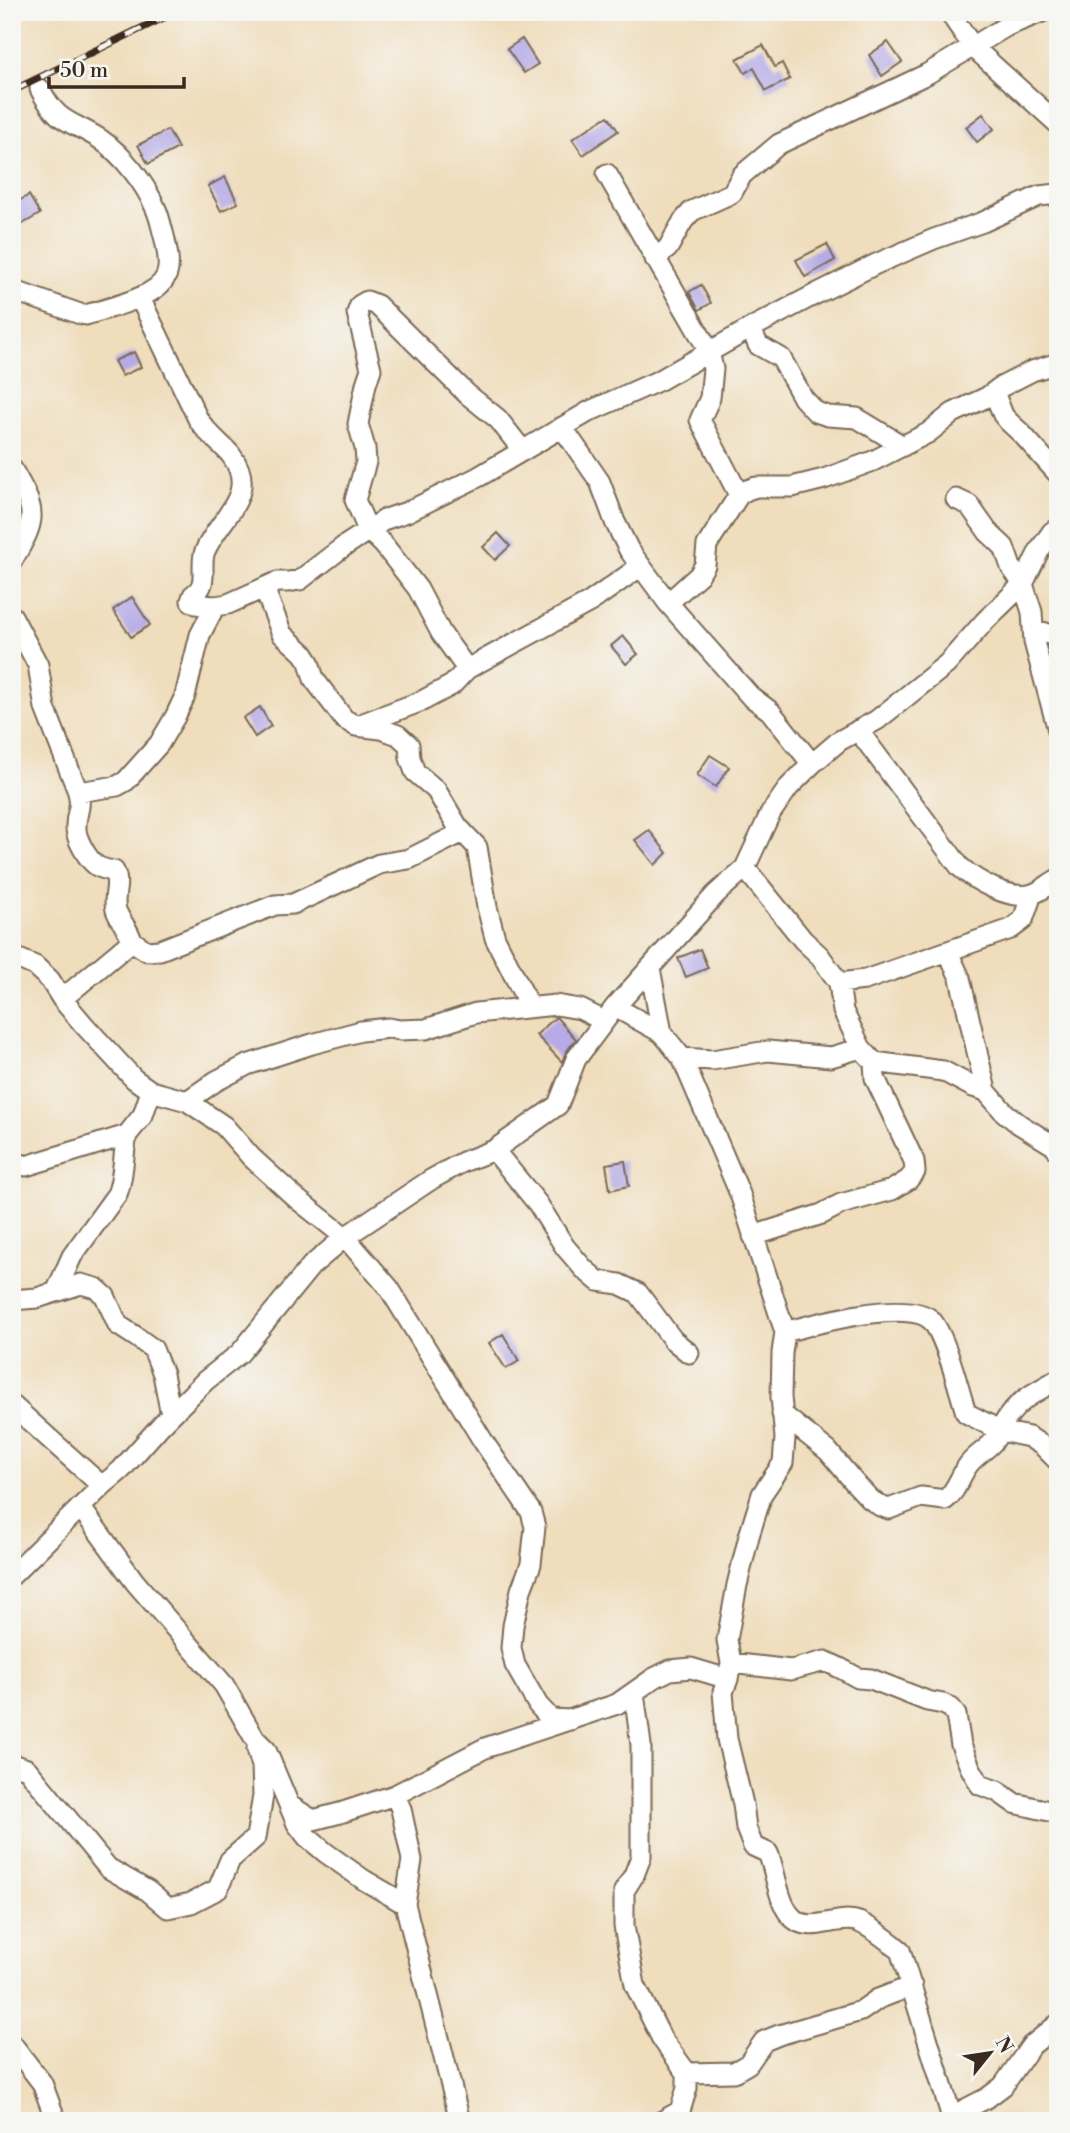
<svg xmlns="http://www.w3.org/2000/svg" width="1070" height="2133" viewBox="0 0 1070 2133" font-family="'Libre Bodoni',serif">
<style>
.building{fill:#b6abe6}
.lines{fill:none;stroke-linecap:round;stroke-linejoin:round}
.street-casing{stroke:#7a6955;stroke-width:23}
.street{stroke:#fff;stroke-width:19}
.rail-casing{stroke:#3b2a1e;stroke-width:8}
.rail{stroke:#f6f6f2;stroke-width:5;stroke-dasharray:16;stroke-linecap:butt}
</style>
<rect width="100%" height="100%" fill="#f6f6f2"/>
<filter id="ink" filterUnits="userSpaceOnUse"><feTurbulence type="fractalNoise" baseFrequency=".0143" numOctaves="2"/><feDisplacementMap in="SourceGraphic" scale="14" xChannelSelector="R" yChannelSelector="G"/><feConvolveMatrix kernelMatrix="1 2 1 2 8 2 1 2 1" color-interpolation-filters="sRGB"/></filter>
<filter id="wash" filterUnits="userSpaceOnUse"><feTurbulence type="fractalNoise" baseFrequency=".00686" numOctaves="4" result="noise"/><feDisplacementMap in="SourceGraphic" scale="28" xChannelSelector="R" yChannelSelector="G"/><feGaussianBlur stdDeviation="1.57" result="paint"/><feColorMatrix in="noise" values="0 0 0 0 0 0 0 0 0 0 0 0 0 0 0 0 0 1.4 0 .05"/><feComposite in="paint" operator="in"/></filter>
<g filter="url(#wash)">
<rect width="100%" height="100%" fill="#efddbc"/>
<g id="blocks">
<path class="building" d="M522,39l16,25 -14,9 -17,-24z
M888,42l14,20 -20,14 -13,-21z
M763,45l12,22 7,-4 8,16 -24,12 -12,-23 -9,5 -8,-14z
M983,114l11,15 -17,13 -11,-15z
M608,116l10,15 -35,24 -11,-16z
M168,130l10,18 -30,16 -10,-19z
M225,177l13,26 -17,8 -13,-25z
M29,195l11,19 -21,12 -7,-12v-9z
M827,244l8,16 -30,17 -9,-17z
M701,285l10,18 -12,7 -10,-18z
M134,352l7,15 -19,9 -8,-15z
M498,533l12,13 -15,14 -12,-13z
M132,597l18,28 -19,12 -18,-27z
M623,636l15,18 -12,10 -15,-18z
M260,707l11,19 -16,11 -12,-19z
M710,755l19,12 -13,20 -19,-12z
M649,830l18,23 -12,12 -20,-25z
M700,949l8,19 -22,9 -8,-19z
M556,1017l20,22 -10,13 -4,10 -26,-27z
M625,1161l4,25 -19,4 -4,-26z
M503,1334l16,27 -13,8 -17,-26z"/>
</g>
</g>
<g filter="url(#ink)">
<use href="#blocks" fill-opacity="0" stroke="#7a6955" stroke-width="2"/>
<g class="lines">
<defs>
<path id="street" d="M949,12l24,35 85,77
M607,174l102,177 4,18 -3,29 -10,22 39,75
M655,259l13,-11 15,-27 9,-10 40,-18 10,-18 37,-31 148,-70 80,-48 35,-14
M12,290l68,24 6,1c21,-7 71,-17 80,-39 5,-10 1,-26 -1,-36 -3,-11 -5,-22 -9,-31 -11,-26 -33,-54 -56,-70 -30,-19 -42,-15 -60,-50
M140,298l58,121c9,15 22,23 33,36 29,39 -11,62 -26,96 -6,15 5,34 -12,44l-2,6 5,3 7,1 12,1 13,-2 49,-22h11l12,-2 43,-33 43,-28 21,-7 71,-35 112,-66 70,-31 91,-52 63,-33 62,-31 58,-25 49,-17 56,-26 19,-2
M751,328l7,17 23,13 22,40 13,14 12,4 29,2 46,28
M994,392l9,23 5,6 14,13 36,40
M562,427l38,55 15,40 14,28 39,53 82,93 20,15 42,53
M12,469c25,43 26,49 0,92
M956,499l13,6 19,27 16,15 7,20 12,17 9,28 2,30 24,88
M264,588l18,46 21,19 6,9 5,17 30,40 12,7 25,3 17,6 11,10 1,13 5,14 21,18 22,37 19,20 10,60 8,31 35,69
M668,603l31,-28 6,-10 2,-20 32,-50 8,-5 9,-3h36l32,-8 49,-18 55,-28 25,-20 34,-16 12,-9 33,-17 26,-8
M12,616l26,49 7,43 33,84c4,17 -2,19 -2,34 -1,12 12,34 21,40 5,3 11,4 17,5 7,13 -2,25 2,39 4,12 13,19 16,31l15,10 13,-1 115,-45 18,-1 86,-40 30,-5 54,-27
M1033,629l25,8
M467,669l-26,-36 -23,-44 -35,-45 -15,-14 -13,-30 11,-38 -1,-14 -7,-24 8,-40 5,-15 -14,-56 3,-8 7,-4 10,4 90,89 31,25 25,32
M361,724l61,-23 30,-16 15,-16 123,-67 51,-36
M858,730l102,137c16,14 50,34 73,27 8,-3 17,-11 25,-15
M78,792l39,-6 9,-5 33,-37 16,-27 10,-21 15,-61 15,-29
M745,868l58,72 17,16 19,27 4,28 18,37 13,14 1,16 39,83 1,11 -7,8 -16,10 -51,14 -19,10 -69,22
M948,952l12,26 26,113 18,21 15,12 34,21 5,6
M12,956l23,10 15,14 12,19 22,26 50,54 17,12 36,10 37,25 27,31 46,42 48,38 44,51 94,153 48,71 4,15 -4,37 -10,26 -8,36 -2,22 4,17 23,40 13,14 20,1
M650,968l12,65
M839,983l26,-3 146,-51 12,-9 9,-26
M62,999l70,-58
M615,1007l47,26 20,25 58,136 45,138 -3,21 -1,44 4,41 -2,25 -21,31 -13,42 -12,49 -10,55 4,23 -3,16 -5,13 4,47 16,65 3,24 7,18 15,7c8,18 10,53 26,66 18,15 45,-5 65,3 13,6 30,19 41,28l53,171
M682,1058l30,2 56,-9 63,6 30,-9
M874,1062l69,9 30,16 13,4
M187,1101l29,-20 31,-16 65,-21 49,-13 28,-3 11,2 26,-1 50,-16 80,-8 24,4 24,12
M494,1150l44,54 27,43 19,22 14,12 21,3 19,9 35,47 16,13
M12,1157l4,5 10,4 101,-31 16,-20 8,-24
M56,1292l16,-36 45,-62c7,-16 6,-41 10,-59
M12,1300l25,-2 44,-14 15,4 9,8 13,29 17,11 18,13 10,25 8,41
M785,1332c29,-8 126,-35 147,-11 14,17 27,69 34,92l35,18 28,6 14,9 15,15
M12,1405l90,81
M782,1414l46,37 26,31 16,17 10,7 9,3 32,-12 24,3c12,-9 15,-25 24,-36 7,-9 17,-14 24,-22 7,-9 10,-19 17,-28 14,-18 29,-23 48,-35
M81,1508l54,74 89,103 31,54 11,11 31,74 10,13 19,16 38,27 41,24
M12,1575l90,-89 19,-16 41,-46 43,-43 35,-28 71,-87 34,-29 87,-58 31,-17 31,-12 64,-45 18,-46 39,-52 101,-113 29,-26 25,-54 19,-27 23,-23 27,-23 38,-21 70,-56 38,-43 38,-37 17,-35 12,-17 6,-4
M731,1663l60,7 34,-9 15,7 18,10 13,1 56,22 16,3 8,4 5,7 5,30 9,22 10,18 17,6 17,12 44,10
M634,1693l7,52v112l-7,18 -10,16v35l11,59 27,54 25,34v15l-7,23 -18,10
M12,1764l15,5 81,99 40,23 20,17 23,-5 27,-14 12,-29 26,-23 7,-41 -1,-30 -5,-17
M395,1795l6,14 11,51 -7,44 55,217
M289,1805l24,15 27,-7 55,-18 90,-47 132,-44 37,-26 16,-8 21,-2 37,11
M12,2044l30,39 14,38
M687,2073l47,-1 14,-8 16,-23 15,-6 82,-24 17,-12 34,-13
M952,2116l35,-18 16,-12 28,-40 27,-22"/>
</defs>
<use href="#street" class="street-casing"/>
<use href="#street" class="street"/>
<defs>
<path id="rail" d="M12,91l163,-79"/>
</defs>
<use href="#rail" class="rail-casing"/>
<use href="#rail" class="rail"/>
</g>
</g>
<rect width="1070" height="2133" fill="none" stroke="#f6f6f2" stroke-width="42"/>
<g transform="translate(990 2053) rotate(60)" stroke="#f6f6f2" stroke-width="5" paint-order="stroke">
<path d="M0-5L12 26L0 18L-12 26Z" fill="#3b2a1e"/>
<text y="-10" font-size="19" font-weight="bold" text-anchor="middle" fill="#3b2a1e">N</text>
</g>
<path d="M49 77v10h135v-10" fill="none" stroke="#3b2a1e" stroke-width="3.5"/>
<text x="60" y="77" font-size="21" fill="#3b2a1e" stroke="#f6f6f2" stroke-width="5" paint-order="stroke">50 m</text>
</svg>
